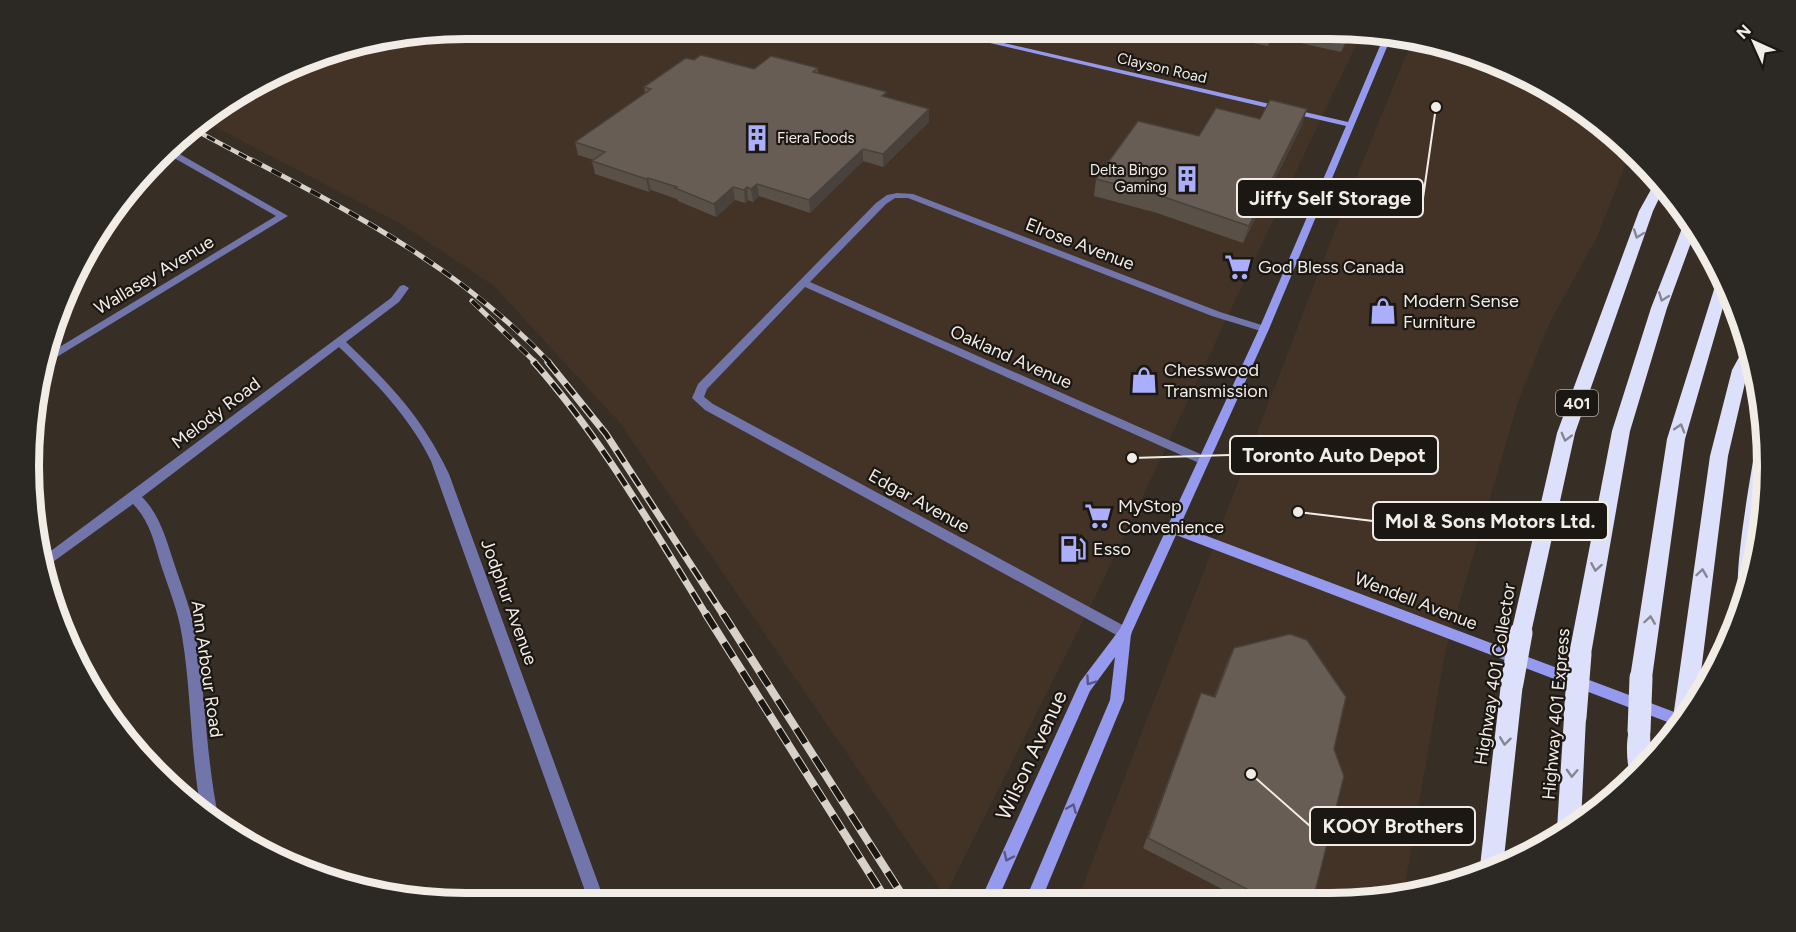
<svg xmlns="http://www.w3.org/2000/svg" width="1796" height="932" viewBox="0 0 1796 932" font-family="Figtree,sans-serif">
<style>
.built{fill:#423326}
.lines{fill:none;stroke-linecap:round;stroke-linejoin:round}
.street{fill:#7175aa;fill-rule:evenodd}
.secondary{fill:#969aef;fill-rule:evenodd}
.highway{fill:#dde0fa;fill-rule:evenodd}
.rail-far3-casing{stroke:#d7d1ca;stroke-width:4.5}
.rail-far2-casing{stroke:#d7d1ca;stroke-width:5}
.rail-far1-casing{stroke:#d7d1ca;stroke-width:7}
.rail-casing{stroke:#d7d1ca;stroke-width:8}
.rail-far3{stroke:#1b1713;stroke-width:3;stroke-dasharray:9;stroke-linecap:butt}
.rail-far2{stroke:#1b1713;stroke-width:4;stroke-dasharray:11;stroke-linecap:butt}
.rail-far1{stroke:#1b1713;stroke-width:4.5;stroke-dasharray:14;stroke-linecap:butt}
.rail{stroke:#1b1713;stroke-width:6;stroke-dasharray:17;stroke-linecap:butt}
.highway-bridge{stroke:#dde0fa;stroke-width:23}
.wall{fill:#595048}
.shaded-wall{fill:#49413b}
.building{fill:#685d54;stroke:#49413b;stroke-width:1.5}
.oneway{stroke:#868692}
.oneway2{stroke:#585881}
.labels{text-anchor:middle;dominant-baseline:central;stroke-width:4.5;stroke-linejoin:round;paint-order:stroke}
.far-street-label{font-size:15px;fill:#f2ece6;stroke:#1b1713}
.far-poi-label{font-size:15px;fill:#f2ece6;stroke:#1b1713;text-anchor:start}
.shield{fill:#1b1713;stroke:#b2aca7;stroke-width:1.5}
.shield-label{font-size:16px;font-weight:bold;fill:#f2ece6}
.street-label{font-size:18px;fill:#f2ece6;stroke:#1b1713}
.poi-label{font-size:18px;fill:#f2ece6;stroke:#1b1713;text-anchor:start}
.near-street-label{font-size:21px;fill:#f2ece6;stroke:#1b1713}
.rim{fill:none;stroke:#f2ece6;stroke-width:8}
.leader{fill:none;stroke:#f2ece6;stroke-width:2}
.callout-dot{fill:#f2ece6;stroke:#1b1713;stroke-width:2}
.callout{fill:#1b1713;stroke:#f2ece6;stroke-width:2}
.callout-label{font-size:20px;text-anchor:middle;font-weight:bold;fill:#f2ece6}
</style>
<rect width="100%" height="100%" fill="#372e25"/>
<path class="built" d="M466,29l897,1 -264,559 -154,307 -326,-474 -125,-136 -93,-62 -201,-105 125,-67z
M1413,38l30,5 81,31 73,45 34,32 -34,86 -49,89 -30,76 -73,251 -42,243 -16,4 -310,1 265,-689z"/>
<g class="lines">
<path class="street" d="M171,149l117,67 -246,150 1,-9 233,-141 -109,-62z
M897,193l16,1 307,118 48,15 1,2 -5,3 -52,-16 -304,-118h-13l-9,6 -76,78 397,175 2,3 -2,3h-8l-394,-176 -98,102 -3,8 9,7 417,225 2,4 -2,4 -5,2 -5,-2 -415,-227 -13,-12 6,-14 178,-181 11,-8z
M404,285l5,3 -10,14 -53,40c45,43 76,75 103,132l156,428h-16l-158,-441c-22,-45 -56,-79 -92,-114l-197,150c18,18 24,42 32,66 8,25 18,48 22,75 10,60 10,122 23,182l-2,4 -15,-9c-12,-59 -10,-119 -20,-179 -4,-26 -14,-49 -22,-74 -6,-21 -11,-42 -27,-58l-87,63 -2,-11 347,-258 9,-12z"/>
<path class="secondary" d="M930,29h13l405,93 37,-88 7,1 -123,294 -89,197 505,190 -7,10 -502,-191 -45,99 -7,66 -83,201h-16l85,-201 5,-43 -25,34 -93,210h-17l100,-219 40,-53 139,-300 87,-203z"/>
<path class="highway" d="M1658,177l7,9 -12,25 -78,222 -44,200 -3,6 -7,3 -7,-3 -3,-6 46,-200 82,-222z
M1689,219l7,10 -29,79 -37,123 -39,223 -4,6 -7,3 -7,-3 -4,-6 43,-223 39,-123 33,-85z
M1722,276l6,14 -43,149 -33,239 -3,7 -8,3 -8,-3 -3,-7 37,-239 50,-159z
M1749,347l4,15 -5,8 -20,86 -30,240 -20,30 -5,-8 37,-262 22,-86 12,-22z
M1765,437l2,58 -15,85 -8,21 -4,-1c-9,-19 12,-130 16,-157l3,-5z
M1512,673l8,3 3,7 -20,184 -24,8 22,-192 3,-7z
M1575,707l8,3 3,7 -5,105 -22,12 -2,-5 7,-112 3,-7z
M1639,721l8,3 3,7 1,31 -19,18c-6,-14 -7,-42 -1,-56z"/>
<defs>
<path id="rail-far3" d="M191,128l64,34"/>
<path id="rail-far2" d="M252,160c111,58 211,111 298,203
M472,301l64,62"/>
<path id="rail-far1" d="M534,362c68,77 119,167 173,254
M548,362l58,72 118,182"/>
<path id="rail" d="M706,614l181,287
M723,614l183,287"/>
</defs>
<use href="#rail-far3" class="rail-far3-casing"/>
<use href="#rail-far2" class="rail-far2-casing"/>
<use href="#rail-far1" class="rail-far1-casing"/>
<use href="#rail" class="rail-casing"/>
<use href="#rail-far3" class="rail-far3"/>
<use href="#rail-far2" class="rail-far2"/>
<use href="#rail-far1" class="rail-far1"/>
<use href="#rail" class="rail"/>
<path class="highway-bridge" d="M1512,683l9,-50
M1575,717l5,-63
M1639,731l2,-53"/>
</g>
<path class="wall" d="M1241,29h112l-12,23 -68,-15 -5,9 -30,-6z
M694,60l60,9 64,-1v6l69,24 42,24 -46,45 -20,-6 -53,52 -51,-17 -6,6 -5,-2 -3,3 -10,-3 -19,17 -38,-16 -1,-2 -26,-9 -2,2 -54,-18 -3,-13 2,-1 -16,-5 -3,-13 70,-49 -1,-6z
M1260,119l42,6 -59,118 -86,-30 -63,-17 2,-17 103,-43z
M1234,648l100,101 -21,151h-70l-100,-52 53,-143 5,-12 13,4 14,-37z"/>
<path class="shaded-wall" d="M1274,29h2l-3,8 -5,9 3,-11z
M1351,29h2l-12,23 5,-12z
M929,109v13l-46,45v-13z
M1307,109l-5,16 -59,118 6,-17z
M863,149v12l-53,52 -1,-13z
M648,178l3,12 -2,2 -3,-13z
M757,184l2,12 -6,6 -2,-13z
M733,187l2,13 -19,17 -2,-13z
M747,187l1,13 -3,3 -1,-13z"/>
<path class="building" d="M1245,29h29l-3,6z
M1295,29h56l-5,11z
M701,55l53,14 17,-13 47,12 -5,4 74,20 -5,4 47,13 -46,45 -20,-5 -54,51 -52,-16 -6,5 -4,-2 -3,3 -11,-3 -19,17 -39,-16 2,-1 -29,-9 -2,1 -54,-18 13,-9 -30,-10 76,-53 -7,-2 42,-29 8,2z
M1270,100l37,9 -58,117 -88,-30 -65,-17 42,-58 61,15 17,-28 44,11z
M1290,634l17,6 39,57 -12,52 10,27 -31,124h-45l-120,-62 53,-145 14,4 19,-49z"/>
<defs><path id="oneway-chevron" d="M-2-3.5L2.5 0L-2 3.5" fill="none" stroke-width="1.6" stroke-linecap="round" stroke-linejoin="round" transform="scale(1.5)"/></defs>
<g class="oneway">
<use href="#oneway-chevron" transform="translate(1638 234) rotate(110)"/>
<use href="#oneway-chevron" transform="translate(1663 297) rotate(111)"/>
<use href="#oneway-chevron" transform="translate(1680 428) rotate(-73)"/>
<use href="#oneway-chevron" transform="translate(1566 437) rotate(105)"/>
<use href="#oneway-chevron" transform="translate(1596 567) rotate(100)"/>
<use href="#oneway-chevron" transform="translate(1702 573) rotate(-82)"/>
<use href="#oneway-chevron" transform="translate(1650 620) rotate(-82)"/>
<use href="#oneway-chevron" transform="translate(1505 741) rotate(97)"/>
<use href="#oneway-chevron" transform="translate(1572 773) rotate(93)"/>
</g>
<g class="oneway2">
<use href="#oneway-chevron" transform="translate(1090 681) rotate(125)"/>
<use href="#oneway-chevron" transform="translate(1072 808) rotate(-67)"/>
<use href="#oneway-chevron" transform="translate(1008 857) rotate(115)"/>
</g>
<defs>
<symbol id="building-bare" viewBox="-9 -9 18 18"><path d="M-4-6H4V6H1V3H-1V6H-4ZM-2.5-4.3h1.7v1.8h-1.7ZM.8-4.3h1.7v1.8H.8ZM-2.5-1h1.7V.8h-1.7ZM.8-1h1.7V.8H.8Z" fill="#abaffb" stroke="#1b1713" stroke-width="2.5" paint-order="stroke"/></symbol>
<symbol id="supermarket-bare" viewBox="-9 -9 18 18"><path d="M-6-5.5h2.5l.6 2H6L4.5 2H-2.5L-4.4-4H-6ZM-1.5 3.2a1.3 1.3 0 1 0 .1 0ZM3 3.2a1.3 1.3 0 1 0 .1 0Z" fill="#abaffb" stroke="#1b1713" stroke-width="2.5" paint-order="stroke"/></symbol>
<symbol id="shop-bare" viewBox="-9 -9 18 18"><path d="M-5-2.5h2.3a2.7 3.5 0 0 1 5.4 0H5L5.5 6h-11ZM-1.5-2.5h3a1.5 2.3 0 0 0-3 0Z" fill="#abaffb" stroke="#1b1713" stroke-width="2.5" paint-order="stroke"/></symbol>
<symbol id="fuel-bare" viewBox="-9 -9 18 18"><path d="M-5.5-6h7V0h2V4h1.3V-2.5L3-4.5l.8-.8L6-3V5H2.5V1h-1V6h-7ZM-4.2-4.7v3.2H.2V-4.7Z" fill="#abaffb" stroke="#1b1713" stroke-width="2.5" paint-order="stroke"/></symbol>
</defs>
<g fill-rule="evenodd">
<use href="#building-bare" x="738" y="119" width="38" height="38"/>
<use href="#building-bare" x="1168" y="160" width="38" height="38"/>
<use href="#supermarket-bare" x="1219" y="248" width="38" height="38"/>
<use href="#shop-bare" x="1364" y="292" width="38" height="38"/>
<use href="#shop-bare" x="1125" y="361" width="38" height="38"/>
<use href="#supermarket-bare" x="1079" y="497" width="38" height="38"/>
<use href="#fuel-bare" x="1054" y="530" width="38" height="38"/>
</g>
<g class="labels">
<g class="far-street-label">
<text transform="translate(1162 68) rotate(13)">Clayson Road</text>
</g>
<g class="far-poi-label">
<text x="777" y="138">Fiera Foods</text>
<text x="1167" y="170" text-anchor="end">Delta Bingo<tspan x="1167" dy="17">Gaming</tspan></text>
</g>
<rect class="shield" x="1556" y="390" width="42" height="26" rx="4.5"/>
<g class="shield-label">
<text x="1577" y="403">401</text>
</g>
<g class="street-label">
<text transform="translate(1080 244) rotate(21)">Elrose Avenue</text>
<text transform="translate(154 275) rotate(-31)">Wallasey Avenue</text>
<text transform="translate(1011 357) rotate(24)">Oakland Avenue</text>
<text transform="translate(216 413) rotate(-37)">Melody Road</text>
<text transform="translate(919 501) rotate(29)">Edgar Avenue</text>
<text transform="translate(1416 601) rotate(21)">Wendell Avenue</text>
<text transform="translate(509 602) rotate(70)">Jodphur Avenue</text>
<text transform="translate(207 669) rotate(82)">Ann Arbour Road</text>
<text transform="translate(1495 674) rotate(-81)">Highway 401 Collector</text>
<text transform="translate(1556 714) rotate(-85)">Highway 401 Express</text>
</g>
<g class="poi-label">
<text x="1258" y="267">God Bless Canada</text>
<text x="1403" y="301">Modern Sense<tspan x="1403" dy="21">Furniture</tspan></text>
<text x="1164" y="370">Chesswood<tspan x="1164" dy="21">Transmission</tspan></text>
<text x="1118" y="506">MyStop<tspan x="1118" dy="21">Convenience</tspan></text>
<text x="1093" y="549">Esso</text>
</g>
<g class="near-street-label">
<text transform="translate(1031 755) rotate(-65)">Wilson Avenue</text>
</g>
</g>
<path d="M0 0H1796V932H0ZM466 39H1330A427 427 0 0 1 1757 466V466A427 427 0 0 1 1330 893H466A427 427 0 0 1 39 466V466A427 427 0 0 1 466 39Z" fill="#2c2824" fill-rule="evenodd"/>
<path class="rim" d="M466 39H1330A427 427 0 0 1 1757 466V466A427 427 0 0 1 1330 893H466A427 427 0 0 1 39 466V466A427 427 0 0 1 466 39Z"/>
<path class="leader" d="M1436 107L1423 198M1132 458L1230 455M1298 512L1373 521M1251 774L1310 826"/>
<g class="callout-dot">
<circle cx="1436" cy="107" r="6"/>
<circle cx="1132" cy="458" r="6"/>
<circle cx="1298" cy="512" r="6"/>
<circle cx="1251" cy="774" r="6"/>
</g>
<g class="callout">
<rect x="1237" y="179" width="186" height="38" rx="6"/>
<rect x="1230" y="436" width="208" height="38" rx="6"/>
<rect x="1373" y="502" width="235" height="38" rx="6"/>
<rect x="1310" y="807" width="165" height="38" rx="6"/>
</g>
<g class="callout-label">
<text x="1330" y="205">Jiffy Self Storage</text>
<text x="1334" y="462">Toronto Auto Depot</text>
<text x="1490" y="528">Mol &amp; Sons Motors Ltd.</text>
<text x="1393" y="833">KOOY Brothers</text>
</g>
<g transform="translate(1754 42) rotate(315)" stroke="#1b1713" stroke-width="4.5" paint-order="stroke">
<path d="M0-4.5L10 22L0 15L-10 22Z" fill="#f2ece6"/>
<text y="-9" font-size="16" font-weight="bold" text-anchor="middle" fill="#f2ece6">N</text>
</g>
</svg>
